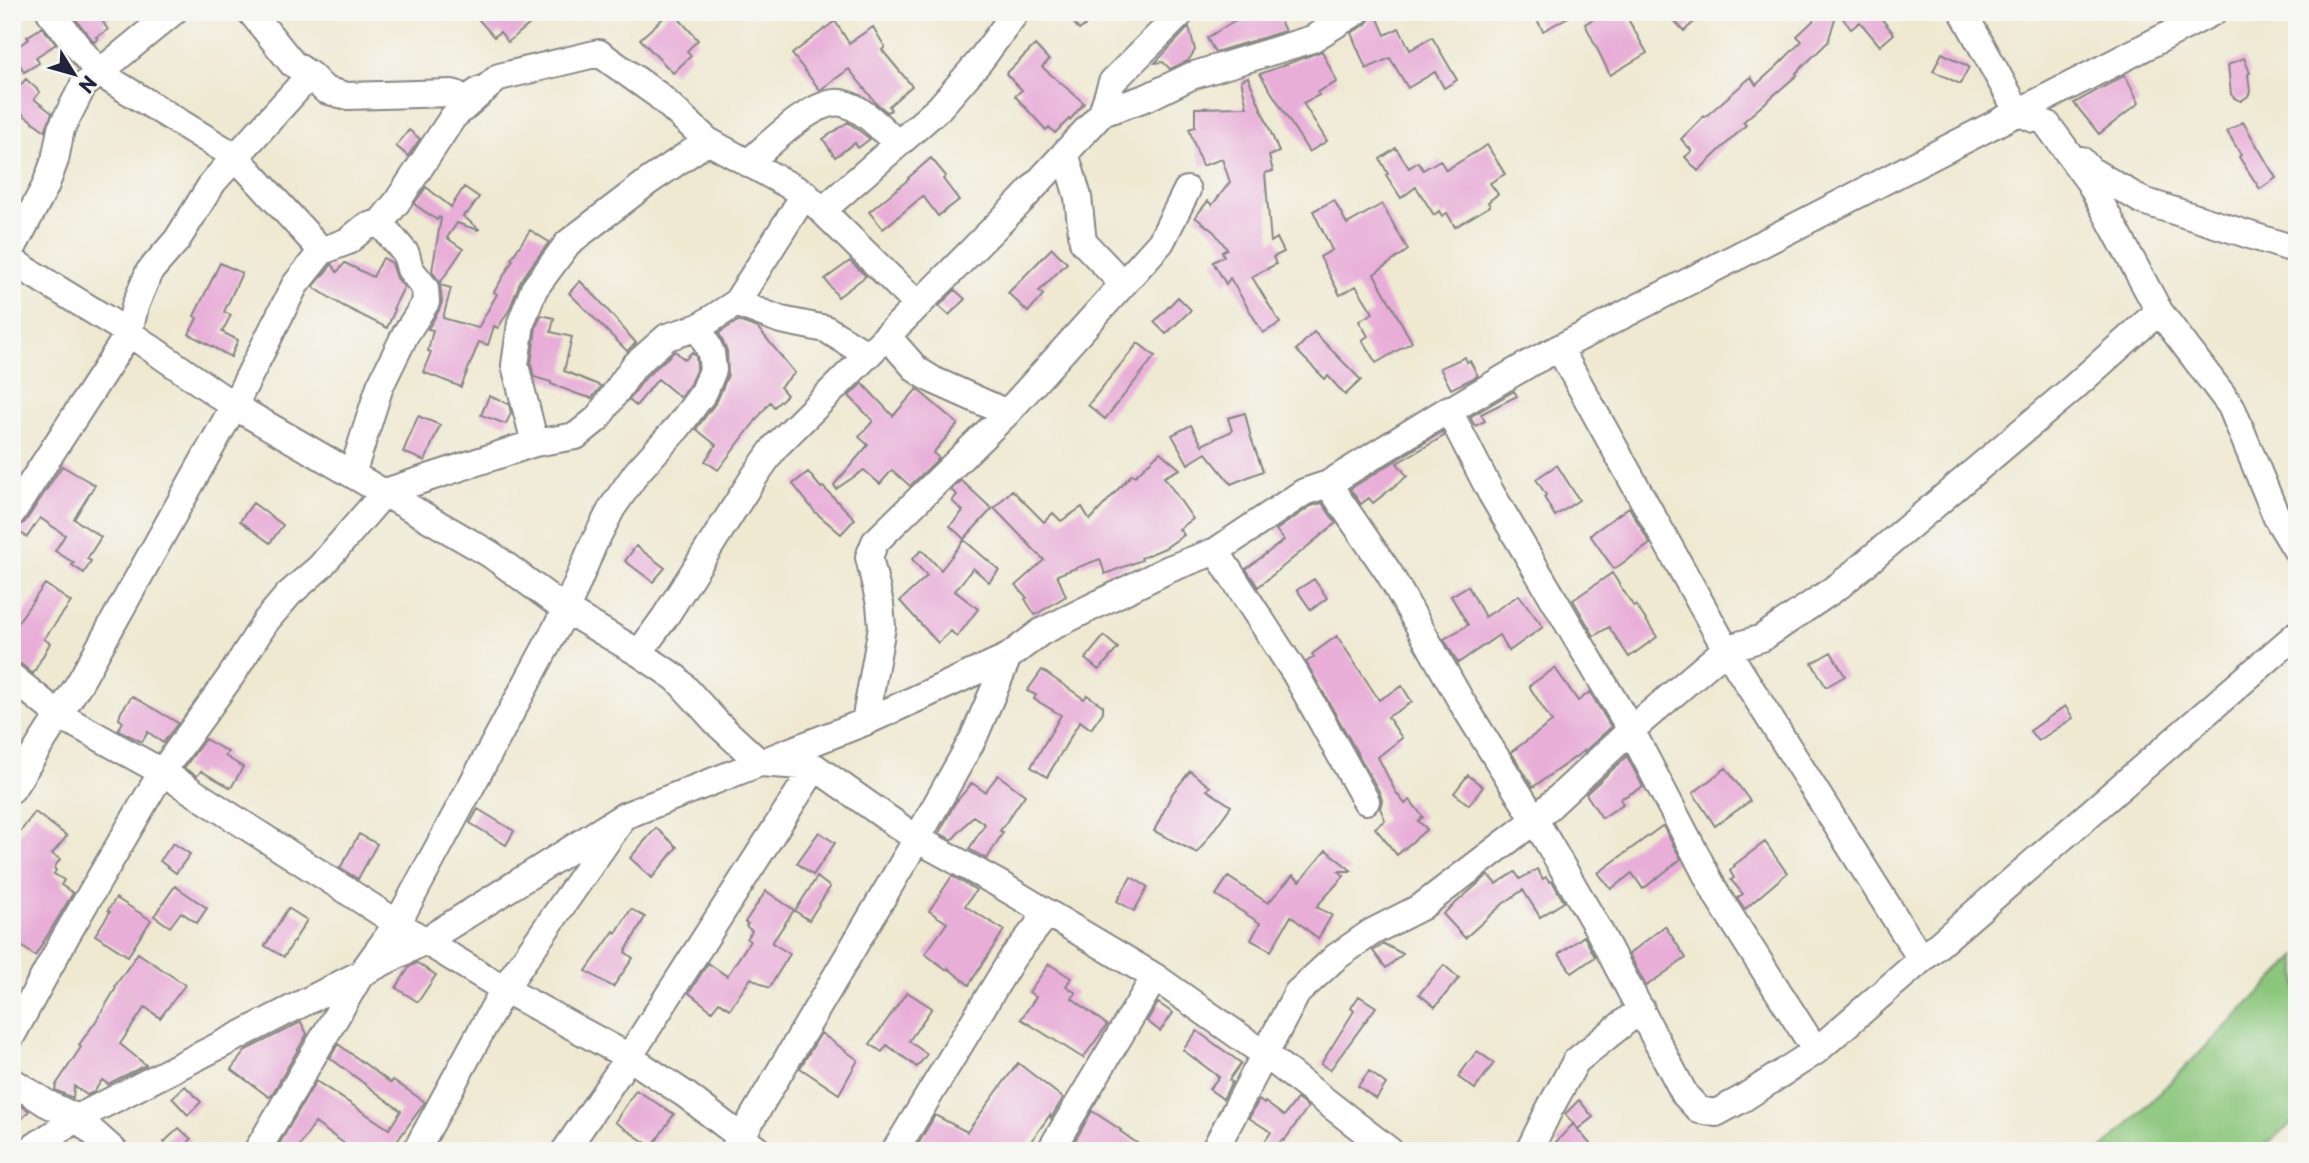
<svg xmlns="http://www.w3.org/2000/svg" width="2309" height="1163" viewBox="0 0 2309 1163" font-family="'Playpen Sans',sans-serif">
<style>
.green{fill:#8bc67b;stroke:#56745b;stroke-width:2}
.building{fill:#e8aed8}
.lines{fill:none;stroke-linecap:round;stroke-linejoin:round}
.minor-casing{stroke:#888686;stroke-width:30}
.minor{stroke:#fff;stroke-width:26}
</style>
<rect width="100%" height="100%" fill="#f6f6f2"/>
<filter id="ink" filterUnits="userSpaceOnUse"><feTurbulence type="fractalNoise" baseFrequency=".0143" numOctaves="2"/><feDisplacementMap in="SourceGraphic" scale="14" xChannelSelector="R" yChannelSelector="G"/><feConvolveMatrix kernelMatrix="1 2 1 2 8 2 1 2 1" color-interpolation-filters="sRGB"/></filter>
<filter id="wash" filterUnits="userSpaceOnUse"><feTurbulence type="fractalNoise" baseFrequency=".00686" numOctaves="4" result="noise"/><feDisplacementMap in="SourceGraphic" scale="28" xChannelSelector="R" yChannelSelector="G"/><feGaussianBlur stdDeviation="1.57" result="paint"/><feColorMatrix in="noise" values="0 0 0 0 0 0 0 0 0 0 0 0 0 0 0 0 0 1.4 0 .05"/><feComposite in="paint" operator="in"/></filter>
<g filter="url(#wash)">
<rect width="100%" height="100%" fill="#efe9d2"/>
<path class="green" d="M2297,956v164l-40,31h-156z"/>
<g id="blocks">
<path class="building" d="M70,12h47l-14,10 5,8 -12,7 2,2 -4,3z
M472,12h50l9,11 -23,19 -8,-10 -6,5z
M670,12h3l25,28 -11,11 4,5 -18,17 -33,-34z
M1066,12h37l-24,18z
M1233,12h43l9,19 -70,21 -8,-14 30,-19z
M1372,12h3l10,23 14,-7 11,22 22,-13 25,43 -13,8 -9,-16 -27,16 -18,-30 -24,11 -15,-36 14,-8 5,-6z
M1533,12h44l-34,19z
M1606,12h18l23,41 -37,22 -25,-51z
M1666,12h39l-21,19z
M1816,12h21l-9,30 -32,31 1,2 -54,47 3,3 -48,46 -13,-14 7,-6 -11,-12 23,-23 1,1 46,-40 5,8 21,-19 25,-25 -5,-5 16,-15z
M1838,12h38l18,22 -14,12 -20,-24 -9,7z
M835,21l14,22 24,-16 12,20 -3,3 30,36 -23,20 2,4 -4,2 -11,-9 -27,-34 -29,21 -28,-36z
M42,27l14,17 -20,13 3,6 -15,9 -12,-22 17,-11 -2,-2z
M1189,27l6,23 -7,11 -18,8 -7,-7 -8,1z
M1035,45l14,15 -7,7 42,36 -14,17 -1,-1 -14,14 -6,-6 -3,3 -31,-34 7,-6 -16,-16z
M1322,51l15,31 -20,10 2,3 -16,8 24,38 -18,11 -49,-78z
M1942,53l27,14 -9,17 -27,-13z
M2244,58l6,15 -2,1 2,18 -2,4 -7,5 -7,-3 -3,-4 -3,-29z
M2125,75l14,28 -40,31 -25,-31z
M1248,77l31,75 -10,4 4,15 -8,2 6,69 6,-4 7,14 -11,5 3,7 -24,13 28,46 -17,10 -33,-55 -4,6 -13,-22 11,-6 -2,-4 5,-3 -13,-17 -19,-15 13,-16 4,4 18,-23 -8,-23 -20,7 -13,-37 6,-2v-19l52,-1 -6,-27z
M26,79l14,13 -6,7 18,14 -7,18 -24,-18 -9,12v-31z
M848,122l22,17 -12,9 -3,-5 -20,14 -12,-18z
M2243,122l33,56 -16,11 -21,-32 2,-2 -14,-24z
M409,130l11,9 -12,17 -12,-10z
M1487,145l18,29 -15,9 8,11 -10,8 2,4 -35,21 -8,-14 -5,3 -3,-5 -5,4 -18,-28 -15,11 -15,-23 2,-1 -8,-15 16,-11 13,20 9,-6 5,8 17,-10 6,10z
M931,158l15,18 -3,3 16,21 -21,16 -15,-20 -40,33 -14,-17 40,-33 -1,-1z
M426,187l25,20 13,-20 15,10 -12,17 -2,-1 -2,3 16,13 -1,1 -21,-7 -10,15 16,11 -23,34 -8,-12 9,-53 -2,-1 -2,3 -23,-16z
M1334,200l13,24 35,-20 26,46 -34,24 38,68 -36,21 -14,-23 6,-4 -9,-15 14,-8 -17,-27 -16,9 -20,-38 12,-7 -19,-39z
M530,230l19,12 -28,38 -12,30 -11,18 -4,-2 -6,19 -9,-3 -18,45 -38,-15 8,-20 -3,-1 5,-21 -5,-1 11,-19 3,-8 -2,-17 11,3 -8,30 35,10 19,-34 -3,-2 19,-32 -2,-1z
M1052,248l15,15 -28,28 4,4 -15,17 -20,-19z
M383,258l9,5 5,15 7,9 -11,22 2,1 -8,18 -44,-22 -30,-19 19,-23 5,8 8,-9 28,14z
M850,261l16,15 -28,21 -13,-18z
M220,263l22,10 -18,39 7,3 -9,17 16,8 -7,17 -42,-23 8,-16 -3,-2z
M580,281l18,18 38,44 -9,8 -58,-58z
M955,290l10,9 -16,16 -10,-9z
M1178,297l13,13 -25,24 -12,-12z
M541,315l13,3 -3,14 21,5 -8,34 37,15 -9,12 -12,-3 -29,-11v-2l-17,-5 -3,-13 5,-37z
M738,321l20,7 37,45 -15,14 7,8 -13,12 -4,-5 -52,68 -13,-9 11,-16 -20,-16 21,-28 11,-26 -1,-24 -8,-18z
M1314,332l47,48 -16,15 -17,-19 -3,3 -29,-29z
M1138,343l17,13 -50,63 -17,-14z
M675,351l10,9 7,-8 4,5 1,11 -7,16 -10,13 -22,-18 -22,27 -7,-6 17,-23z
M1465,357l2,5 3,-1 8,15 -27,13 -11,-21z
M862,383l31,33 24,-27 41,35 -25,29 6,5 -29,28 -18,-16 -12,14 -16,-14 -28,19 -2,-4 34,-40 -9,-8 14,-16 -24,-25z
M1514,391l3,5 -36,18 4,7 -10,5 -5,-9z
M489,396l20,8 2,9 -5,11 -25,-9z
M1245,413l6,25 12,33 -32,13 -25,-31 -18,11 -16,-29 19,-10 11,20 30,-14 -4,-13z
M418,416l22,9 -15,36 -22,-9z
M1442,432l2,4 -47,27 10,13 -34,27 -4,-5 -8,6 -11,-15z
M1160,452l20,17 -16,8 29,42 -14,10 5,6 -19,13 -24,10 1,2 -37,14 -5,-15 -43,16 9,21 -31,19 -10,-16 2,-1 -11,-13 28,-25 -50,-52 18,-18 32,32 9,-9 8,8 21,-14 8,13 42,-46 3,2z
M1557,465l22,35 -24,16 -11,-19 2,-2 -10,-16z
M62,466l33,19 -21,34 27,18 -14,22 4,2 -7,12 -12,-8 2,-2 -19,-12 10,-16 -25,-17 -13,19 -13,-9 11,-6z
M808,472l13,16 2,-1 32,32 -14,15 -26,-22 -22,-28z
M961,480l31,29 -28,30 -14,-13 13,-15 -11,-10 5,-6 -6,-5z
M253,503l30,22 -13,18 -30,-22z
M1322,503l14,20 -78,64 -12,-18 38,-29 -8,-10 35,-24z
M1629,507l21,37 -36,25 -24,-34z
M964,540l35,30 -10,12 -16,-14 -18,23 23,18 -21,28 -6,-6 -13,12 -38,-42 27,-25 -15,-17 10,-9 19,20z
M636,546l29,22 -12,14 -28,-21z
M1612,573l22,34 2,-2 21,32 -28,20 -20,-30 -15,9 -21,-36z
M1314,579l13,19 -16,12 -14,-20z
M45,584l26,18 -27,37 6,4 -17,31 -12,-10 -9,-2v-44l6,4z
M1468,586l17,31 34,-22 24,32 -34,24 -10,-16 -41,28 -14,-24 24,-14 -17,-29z
M1104,636l14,12 -19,22 -14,-11z
M1337,636l42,64 23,-14 10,16 -24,15 14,21 -24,19 17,34 10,13 5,-4 13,17 -5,4 9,8 -30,26 -22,-27 10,-8 -5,-12 2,-7 -2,-8 -74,-131 8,-5 -2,-3z
M1831,652l14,24 -19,11 -14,-24z
M1555,668l23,33 12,-9 21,35 -27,25v-1l-51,36 -22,-35 41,-30 -23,-36z
M1042,670l42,29 3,-4 16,11v6l-12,17 -11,-8 -33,56 -16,-10 30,-52 -27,-16 2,-4 -9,-4z
M132,696l46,27 -15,20 -15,-11 -6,10 -24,-12 5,-8 -4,-3 2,-7z
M2065,706l8,12 -35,23 -8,-10z
M205,739l23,13 -3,4 18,11 -12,21 -30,-17 -4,5 -13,-8z
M1627,756l16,31 -23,12 3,5 -21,14 -16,-24z
M1726,768l24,33 -35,25 -22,-33z
M1190,771l20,16 -3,3 24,16 -34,47 -43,-22 18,-37z
M998,775l27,20 -25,36 3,1 -16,27 -18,-10 16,-25 -12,-8 -21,24 -13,-7 16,-30 17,-20 13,9z
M1468,775l15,12 -14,18 -15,-12z
M478,809l36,22 -8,14 -36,-22z
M35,812l32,24 -15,18 8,5 -6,9 2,2 -2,4 10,6 -3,5 12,8 -38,63 -23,-17v-96z
M1662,826h1l18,33 -38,30 -11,-16 -21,16 -13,-16z
M656,828l21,19 -25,31 -22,-20z
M819,832l16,11 -22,32 -16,-12z
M359,834l18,10 -19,35 -18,-11z
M1765,842l22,31 -42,36 -8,-11 6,-4 -12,-14 3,-2 -4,-7 5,-5 -1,-1z
M173,843l17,11 -14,19 -16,-12z
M1326,850l26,21h-13l5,5 -28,31 16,8 -14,24 -27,-23 -20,35 -20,-11 9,-17 -44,-28 12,-18 40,26 25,-28 7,6z
M1537,869l6,10 3,-2 4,5 2,-1 12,21 -24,15 -17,-27 -19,13 -39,35 -22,-24 45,-39 8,9 19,-12 5,7z
M952,876l24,14 -11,16 39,24 -35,55 -21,-17 -1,2 -22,-16 22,-31 -18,-12z
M817,877l13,10 -21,33 -14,-9z
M1131,877l17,10 -14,24 -17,-10z
M175,886l32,22 -10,15 -16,-11 -11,15 -16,-11z
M766,891l28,19 -22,33 18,11 -21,34 -18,-10 -21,31 -11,-7 -7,9 -23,-18 19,-30 19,13 23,-35 -3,-2 5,-8 -6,-5 2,-2 -3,-2z
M116,898l35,22 -23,36 -33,-21 15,-23 -2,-2z
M288,908l19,12 -23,37 -19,-11z
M631,909l14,8 -20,35 8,6 -20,29 -27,-16 28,-40 2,2z
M1665,926l21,32 -40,28 -17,-32z
M1584,936l11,21 -23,16 -13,-19z
M1384,944l19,10 -17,14 -13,-17z
M138,953l47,32 -25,33 -15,-11 -25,37 26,21 -38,19 -6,-4 -8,12 -7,3 -13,-9 -1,12 -18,-8 1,-5 25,-38 -2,-2 17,-24 20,-33 -1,-2z
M417,963l19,12 -18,27 -22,-14 14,-22z
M1049,964l22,14 -5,8 10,7 -4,5 35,27 -24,33 -62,-39 15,-22 -7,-5z
M1444,965l15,13 -24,29 -16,-13z
M907,992l25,16 -23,33 18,13 -10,13 -30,-22 -5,7 -12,-8z
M1359,996l17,11 -46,63 -9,-6 33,-53 -3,-3z
M1158,1003l15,10 -13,18 -13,-10z
M301,1022l6,12 -36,62 -2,1 -38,-28 15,-19z
M1197,1031l44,32 -12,17 3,2 -9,17 -14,-10 10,-12 -36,-27z
M821,1033l37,27 -19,34 -39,-26z
M338,1044l53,39 2,-3 32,22 -35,49h-35l-40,-28 -19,28h-21l41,-70 73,48 12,-18 -71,-53z
M1477,1051l17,12 -19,26 -17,-12z
M1018,1063l45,35 -12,20 -1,-3 -26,36h-110l21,-36 32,17z
M1369,1071l17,13 -10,15 -18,-13z
M185,1086l16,16 -13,13 -16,-17z
M636,1090l38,24 -22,33 -37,-25z
M1297,1099l11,8 -24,34 -2,-1 -10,11 -9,-7 8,-12 -22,-14 10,-18 5,4 1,-2 19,14z
M12,1100l17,11 -17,19z
M1579,1100l14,17 -15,12 -13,-15z
M1092,1111l29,19 -1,1 28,20h-79z
M1573,1124l12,14 11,13h-30l-10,-9z
M179,1128l12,11 -2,2 8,10h-25l-8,-9z"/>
</g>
</g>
<g filter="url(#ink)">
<use href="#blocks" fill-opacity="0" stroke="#888686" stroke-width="2"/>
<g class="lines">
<defs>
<path id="minor" d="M50,12l49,61 137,84 86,94
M251,12l41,51 18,12 15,15 22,6 105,-3 4,1 7,8 17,-12
M1963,12l55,100 16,7
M1102,113l10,-31 70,-70
M2047,124l43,59 69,128 72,95 46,112 20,33
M1065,153l13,44 5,45 40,42
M2081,160l9,10 53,31 154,49
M748,163c20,-17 66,-65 94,-60 20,4 42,28 56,41
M822,211l117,-103 40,-46 37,-50
M12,249l33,-62 10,-27 6,-31 22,-43 90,-74
M12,261l117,72 105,73 256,148 76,56 73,43 37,25 42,46 42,39 55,4 102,72 82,45 156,93 111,78 124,96
M736,303l69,-109
M1559,348l167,301 195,310
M1449,411l42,82 140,237 87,167 98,154
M1007,413l154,-171 26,-52
M535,443l-20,-78 6,-42 13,-34 34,-46 81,-62 59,-40 97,53 113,111 103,-104 81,-88 46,-16 43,-21 121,-37 44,-27
M352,474l28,-88 25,-51 21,-33 -1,-14 -15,-19 -4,-15 -26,-31
M1328,484l61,89 72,128 74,119 63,109 87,166 14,15 17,3 26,-14 74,-48 481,-417
M12,513l117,-180 6,-27 14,-34 28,-32 36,-58 97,-107
M1216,551l79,122 71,128
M639,653l26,-36 89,-140 21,-30 143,-142
M12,677l47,38 103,57 263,169 79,48 125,68 57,38 73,56
M865,722l17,-95 -2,-23 -11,-47 6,-15 132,-129 -74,-33 -16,-10 -29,-33
M12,789l68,-107 154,-276 61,-121 27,-34 26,-10 17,-14 15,-4 17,-21 56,-85 46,-40 100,-24 59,42 50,46
M12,1035l54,-99 96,-164 69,-96 35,-55 23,-27 31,-27 65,-75 150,-49 41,-7 21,-17 37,-53 33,-29 32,-10 37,-24 45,17 45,9 42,26
M12,1081l34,22 31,15 37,33
M28,1151l49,-33 348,-177 199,-125 241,-94 143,-65 33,-25 128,-63 47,-18 88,-59 24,-8 121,-75v2l81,-48 683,-351
M257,1151l104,-177 36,-50 169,-314 27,-65 19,-37 25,-36 41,-45 26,-35 9,-22 -2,-17 -12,-26
M416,1151l88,-162 114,-164
M565,1151l64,-94 186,-290
M733,1151l184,-312 56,-100 35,-82
M895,1151l118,-194 35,-44
M1050,1151l105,-174
M1214,1151l83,-158 39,-36 36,-25 49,-25 114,-87 96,-90 95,-81 36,-11 78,-53 232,-196 87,-78
M1529,1151l21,-43 26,-47 65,-52"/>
</defs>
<use href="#minor" class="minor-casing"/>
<use href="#minor" class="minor"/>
</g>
</g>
<rect width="2309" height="1163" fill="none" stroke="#f6f6f2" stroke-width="42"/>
<g transform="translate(74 74) rotate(127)" stroke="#f6f6f2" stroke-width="5" paint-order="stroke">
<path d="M0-5L12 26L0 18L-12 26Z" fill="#22223b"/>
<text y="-10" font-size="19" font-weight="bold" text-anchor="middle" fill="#22223b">N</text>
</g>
</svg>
